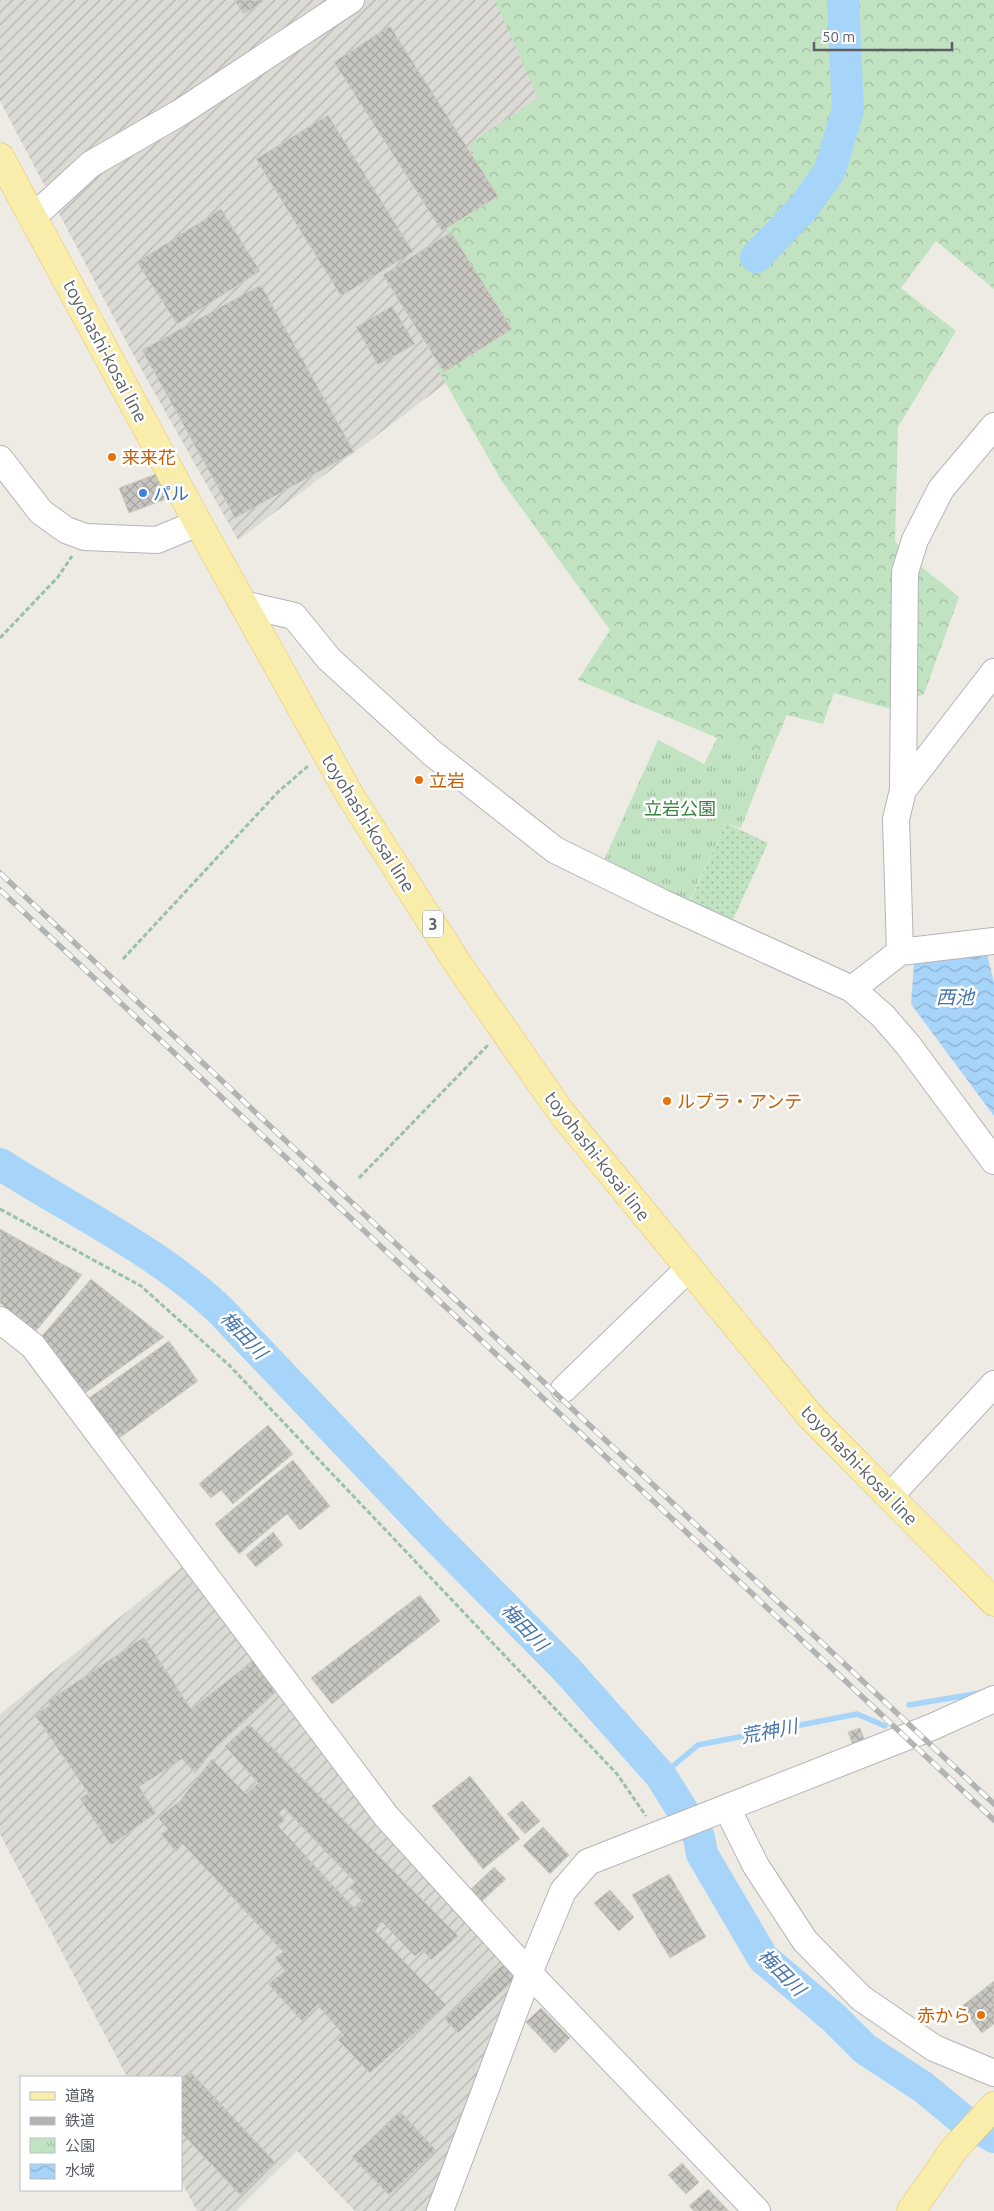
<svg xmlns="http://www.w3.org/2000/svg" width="994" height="2211" viewBox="0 0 994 2211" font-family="Ubuntu,'Noto Sans JP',sans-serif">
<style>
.industrial{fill:url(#industrial-furrows)}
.grass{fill:url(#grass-dots)}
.forest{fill:url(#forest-crowns)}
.park{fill:url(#park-tufts)}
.water{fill:url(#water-waves)}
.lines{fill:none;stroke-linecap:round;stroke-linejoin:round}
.stream{stroke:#a7d4f9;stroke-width:5.5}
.river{stroke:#a7d4f9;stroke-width:32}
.building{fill:url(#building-cross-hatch);stroke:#d1cdc2;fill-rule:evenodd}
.minor-casing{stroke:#b4b5b9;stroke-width:28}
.major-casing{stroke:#e7c362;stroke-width:29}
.path{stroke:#99c1a5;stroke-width:3;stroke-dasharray:5 2.5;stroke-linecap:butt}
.minor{stroke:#fff;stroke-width:26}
.major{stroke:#f9edac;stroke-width:28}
.rail-casing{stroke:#b2b3b3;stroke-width:5.5}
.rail{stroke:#fff;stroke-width:4;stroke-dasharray:11;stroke-linecap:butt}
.food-dot{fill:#e8710a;stroke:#fff;stroke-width:2}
.shop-dot{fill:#3f7fe0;stroke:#fff;stroke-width:2}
.labels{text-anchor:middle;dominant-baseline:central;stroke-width:5;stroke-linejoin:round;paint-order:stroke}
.shield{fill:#fff;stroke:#8c8f92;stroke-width:1}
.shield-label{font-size:16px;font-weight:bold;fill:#5b5f63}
.street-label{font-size:18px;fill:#5b5f63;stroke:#fff}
.food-label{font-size:18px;fill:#c56008;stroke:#fff;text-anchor:start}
.shop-label{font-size:18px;fill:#366cbe;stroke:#fff;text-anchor:start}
.park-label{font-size:18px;fill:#3b823f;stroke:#fff}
.water-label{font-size:19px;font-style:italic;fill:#4675a9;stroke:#fff}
</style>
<defs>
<pattern id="industrial-furrows" width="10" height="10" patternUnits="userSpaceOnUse" patternTransform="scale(1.25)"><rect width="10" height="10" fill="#dcdad5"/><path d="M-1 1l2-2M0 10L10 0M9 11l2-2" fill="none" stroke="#b5b4b0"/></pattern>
<pattern id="grass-dots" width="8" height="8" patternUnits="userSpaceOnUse" patternTransform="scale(1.25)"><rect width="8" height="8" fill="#c1e3c2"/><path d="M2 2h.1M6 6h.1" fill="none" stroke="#a0bba1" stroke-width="1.8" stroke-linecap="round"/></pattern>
<pattern id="forest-crowns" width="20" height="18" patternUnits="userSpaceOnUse" patternTransform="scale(1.25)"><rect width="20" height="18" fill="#c1e3c2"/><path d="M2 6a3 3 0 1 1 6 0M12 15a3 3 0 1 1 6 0" fill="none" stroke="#a0bba1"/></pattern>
<pattern id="park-tufts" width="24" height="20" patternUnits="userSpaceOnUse" patternTransform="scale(1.25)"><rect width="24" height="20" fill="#c1e3c2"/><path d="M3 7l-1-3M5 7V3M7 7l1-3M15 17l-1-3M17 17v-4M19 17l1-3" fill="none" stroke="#a0bba1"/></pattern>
<pattern id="water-waves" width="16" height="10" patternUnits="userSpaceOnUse" patternTransform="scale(1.25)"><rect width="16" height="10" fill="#a7d4f9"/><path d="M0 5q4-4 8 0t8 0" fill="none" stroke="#8bafcd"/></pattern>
<pattern id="building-cross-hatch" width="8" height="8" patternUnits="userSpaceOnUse" patternTransform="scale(1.25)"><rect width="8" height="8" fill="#c8c6c0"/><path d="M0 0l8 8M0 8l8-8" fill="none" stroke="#a5a4a0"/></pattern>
</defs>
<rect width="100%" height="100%" fill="#edebe3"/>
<path class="industrial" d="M0,0h535l11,113 -27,215 -281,212 -102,-180 -136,-259z
M187,1563l333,408 -94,240h-71l-58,-60 -61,60h-39l-16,-30v-104h-54l-127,-243v-120z"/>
<path class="grass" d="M726,823l42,20 -39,85 -42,-20z"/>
<path class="forest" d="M495,0h499v289l-58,-48 -35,47 55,43 -58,96 -3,114 14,16 50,40 -35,97 -33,15 -57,-16 -11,31 -36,-9 -19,44 -190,-79 32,-50 -109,-150 -64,-112 61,-46 -53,-92 44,-33 -20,-53 69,-46z"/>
<path class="park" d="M718,737l50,22 -27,69 -15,-5 -40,85 -85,-41 57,-127 46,24z"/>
<path class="water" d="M987,954l7,28v134l-83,-112 3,-40z"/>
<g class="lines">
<path class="stream" d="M909,1705l71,-12
M661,1776l37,-31 159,-31 28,12"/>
<path class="river" d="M756,257l47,-49 26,-36 19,-62 -5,-110
M0,1164c73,47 154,85 218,144l214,225 135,137 94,106 38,61 3,17 61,104 71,60 31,31 58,38 40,33 31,17"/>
</g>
<path class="building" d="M234,0h31l-21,14z
M390,26l108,170 -56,35 -108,-169z
M328,115l85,137 -72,44 -85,-137z
M221,209l39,62 -83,53 -40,-62z
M451,232l61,97 -68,43 -61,-97z
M261,285l93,167 -119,66 -93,-168z
M392,306l23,38 -37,21 -22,-38z
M156,474l10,25 -37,14 -10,-25z
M0,1229l82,46 -46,56 -36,-28z
M91,1279l73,58 -79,56 -43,-57z
M169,1341l29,40 -80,58 -29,-41z
M268,1425l25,29 -60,50 -12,-14 -10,8 -12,-14z
M293,1460l37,46 -30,24 -13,-16 -48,40 -24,-30z
M273,1532l10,13 -27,22 -10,-12z
M420,1595l20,26 -108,83 -21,-26z
M144,1637l47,72 63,-49 24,30 -63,58 -20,25 -13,-14 -43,28 17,26 -45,32 -31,-46 8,-6 -53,-78 15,-10 -2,-4z
M249,1724l209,212 -27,24 -8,-10 -8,6 -33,-34 -7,9 71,74 -76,68 -32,-33 6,-5 -27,-30 -15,16 -34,-37 17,-13 -10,-13 8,-6 -100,-108 -7,8 -15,-18 7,-5 -10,-11 22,-17 32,-42 34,35 12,-11 -33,-37zM284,1808l71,74 -6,5 14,15 -8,7 -77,-83 7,-6 -6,-7z
M860,1728l7,18 -12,5 -7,-19z
M470,1776l50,63 -37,30 -51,-63z
M522,1801l18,20 -15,13 -18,-20z
M543,1827l26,28 -19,19 -27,-28z
M494,1867l12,12 -25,23 -11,-12z
M669,1874l37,63 -36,21 -38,-63z
M610,1890l24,27 -15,14 -25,-28z
M505,1962l13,14 -60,57 -14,-14z
M994,1981v43l-12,9 -21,-26z
M541,2008l29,30 -15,15 -29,-31z
M190,2071l85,91 -35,33 -59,-63v-53z
M400,2111l36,39 -47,45 -37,-38z
M682,2163l17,19 -13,12 -18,-19z
M708,2189l21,22h-35l-5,-5z"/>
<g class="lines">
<defs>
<path id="minor" d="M34,216l57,-52 90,-52 170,-112
M0,459l41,53 25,18 19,7 72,3 41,-17
M243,604l51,12 35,43 103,94 123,97 106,52 191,87 31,27 25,29 86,116
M903,790l91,-118
M900,952l-4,-133 7,-29 2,-218 10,-32 26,-51 53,-63
M852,989l48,-37 94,-11
M0,1320l33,26 353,470 143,157 228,238
M564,1389l124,-120
M890,1496l104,-112
M727,1808l29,58 49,75 56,57 73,50 60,25
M440,2211l89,-238 34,-82 25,-29 344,-135 62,-28"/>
<path id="major" d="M0,157l198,366 153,274 109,170 101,145 250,305 183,185
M911,2211l44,-63 39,-42"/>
</defs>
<use href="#minor" class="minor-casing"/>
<use href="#major" class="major-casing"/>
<path class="path" d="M0,638l58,-61 14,-21
M123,959l155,-167 30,-26
M359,1178l130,-134
M0,1209l141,77 88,79 388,409 29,42"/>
<use href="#minor" class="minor"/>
<use href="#major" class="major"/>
<defs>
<path id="rail" d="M0,873l994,931
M0,890l994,930"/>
</defs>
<use href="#rail" class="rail-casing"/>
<use href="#rail" class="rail"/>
</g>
<g class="food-dot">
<circle cx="112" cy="457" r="5"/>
<circle cx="419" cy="780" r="5"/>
<circle cx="667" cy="1101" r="5"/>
<circle cx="981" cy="2015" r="5"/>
</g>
<circle class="shop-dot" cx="143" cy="493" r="5"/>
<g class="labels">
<rect class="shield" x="423" y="910.5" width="20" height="27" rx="4"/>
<g class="shield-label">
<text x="433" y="924">3</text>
</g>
<g class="street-label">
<text transform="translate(106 351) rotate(62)">toyohashi-kosai line</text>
<text transform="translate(369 823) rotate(58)">toyohashi-kosai line</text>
<text transform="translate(598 1156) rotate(52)">toyohashi-kosai line</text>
<text transform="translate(860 1465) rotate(46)">toyohashi-kosai line</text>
</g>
<g class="food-label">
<text x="122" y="457">来来花</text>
<text x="429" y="780">立岩</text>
<text x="677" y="1101">ルプラ・アンテ</text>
<text x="971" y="2015" text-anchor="end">赤から</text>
</g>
<g class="shop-label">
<text x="153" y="493">パル</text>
</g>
<g class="park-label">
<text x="680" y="808">立岩公園</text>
</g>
<g class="water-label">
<text x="955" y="997">西池</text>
<text transform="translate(244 1335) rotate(46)">梅田川</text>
<text transform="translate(525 1627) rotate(46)">梅田川</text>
<text transform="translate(769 1731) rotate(-11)">荒神川</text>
<text transform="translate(782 1972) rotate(45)">梅田川</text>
</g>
</g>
<rect x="20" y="2076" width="162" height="115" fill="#ffffff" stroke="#bdbfc1"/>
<rect x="30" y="2092" width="25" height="8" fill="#f9edac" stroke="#bdbfc1"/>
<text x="65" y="2101" font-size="15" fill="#5b5f63">道路</text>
<rect x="30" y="2117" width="25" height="8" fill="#b2b3b3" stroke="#bdbfc1"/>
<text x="65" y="2126" font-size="15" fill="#5b5f63">鉄道</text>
<rect x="30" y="2138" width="25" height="15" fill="url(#park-tufts)" stroke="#bdbfc1"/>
<text x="65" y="2151" font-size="15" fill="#5b5f63">公園</text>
<rect x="30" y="2164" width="25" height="15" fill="url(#water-waves)" stroke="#bdbfc1"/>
<text x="65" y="2176" font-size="15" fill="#5b5f63">水域</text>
<path d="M814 42v8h138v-8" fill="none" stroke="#5b5f63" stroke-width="2.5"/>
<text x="822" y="42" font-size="15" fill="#5b5f63" stroke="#ffffff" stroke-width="4" paint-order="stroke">50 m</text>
</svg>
